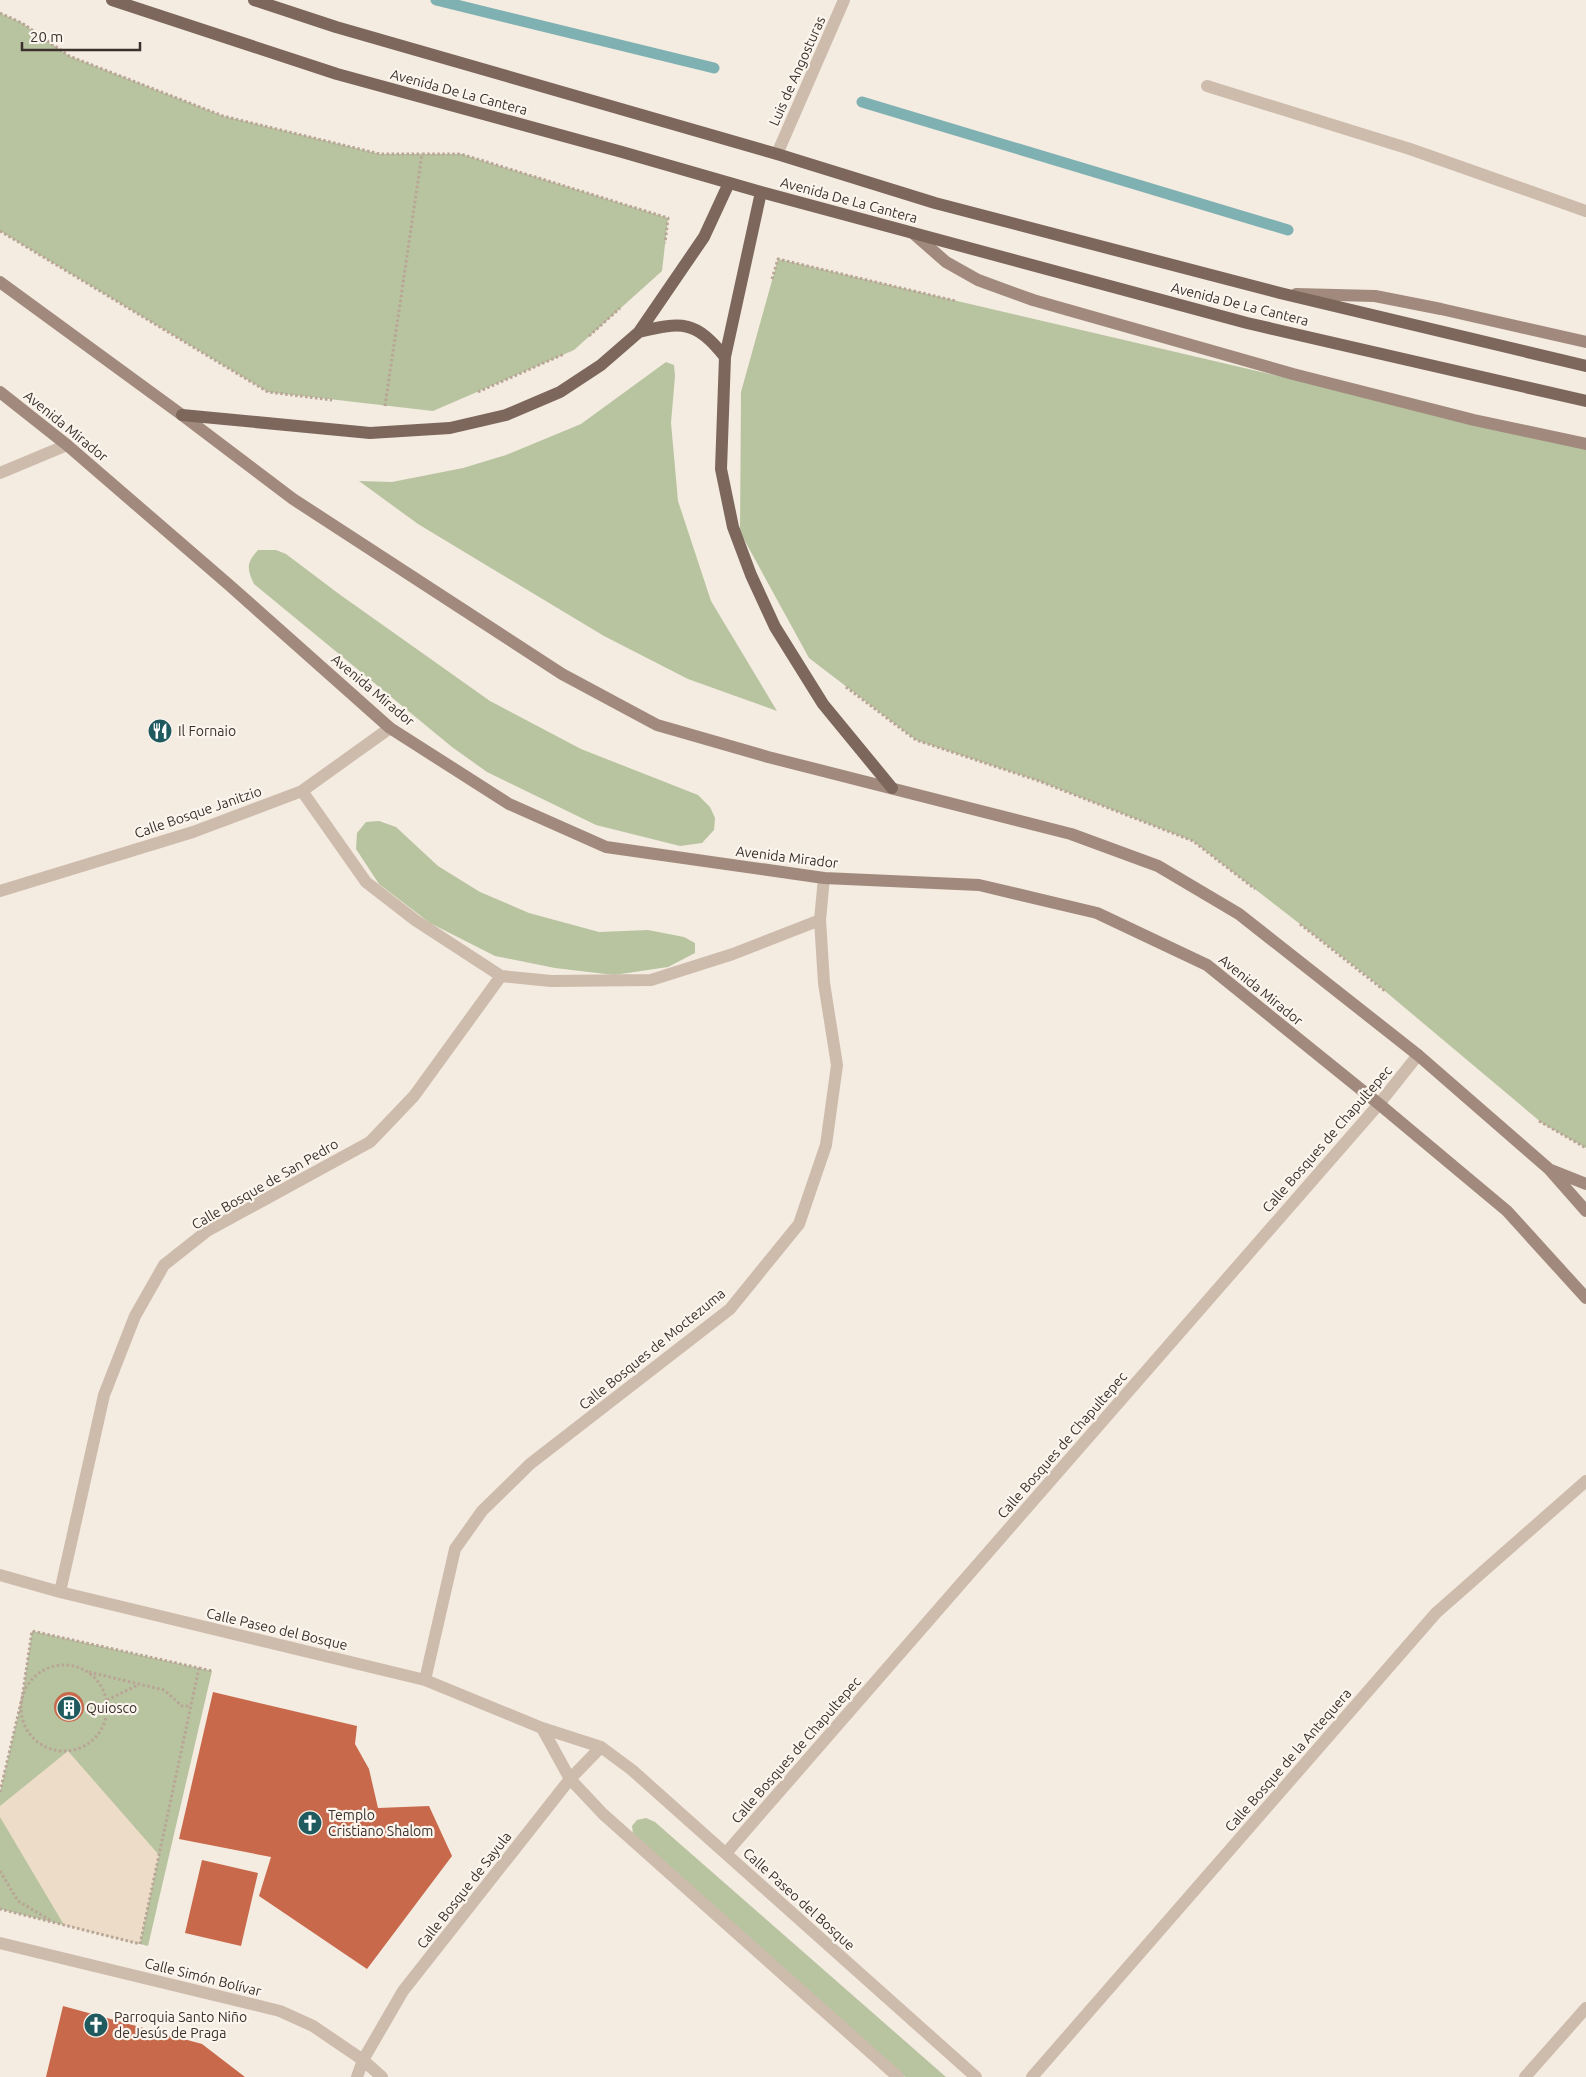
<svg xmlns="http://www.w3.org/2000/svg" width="1586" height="2077" viewBox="0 0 1586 2077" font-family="Ubuntu,sans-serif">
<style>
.green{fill:#b8c4a0}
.plaza{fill:#ecdcc8}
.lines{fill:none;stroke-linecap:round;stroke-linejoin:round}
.stream{stroke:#7fb0b2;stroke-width:11}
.building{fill:#c8694b}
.path{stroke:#b9a596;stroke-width:3;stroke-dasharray:2.5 2.5;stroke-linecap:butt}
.street{stroke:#cdbbac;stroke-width:12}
.secondary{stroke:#a18a7d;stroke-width:12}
.primary{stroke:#7d675c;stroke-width:12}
.labels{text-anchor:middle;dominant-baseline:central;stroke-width:4.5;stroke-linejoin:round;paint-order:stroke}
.street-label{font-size:14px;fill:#3b302b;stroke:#fbf5ee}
.poi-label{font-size:14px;fill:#3b302b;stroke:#fbf5ee;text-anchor:start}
</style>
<rect width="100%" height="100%" fill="#f4ebe1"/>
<path class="green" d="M0,13l22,10 47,33 154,60 157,38h81l207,64 -6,53 -88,79 -141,61 -165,-19 -268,-161z
M778,259l808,189v700l-44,-25 -175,-147 -174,-135 -154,-60 -123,-41 -107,-82 -69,-126 1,-140z
M666,362l8,3 1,11 -4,47 7,78 33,100 66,110 -89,-32 -84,-43 -186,-112 -59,-43 33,1 71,-14 43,-13 75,-31z
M258,550h18l10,4 53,40 151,107 91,48 117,46 12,12 5,11 -1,12 -12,13 -22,3 -84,-21 -109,-53 -35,-25 -198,-163c-7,-15 -8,-21 4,-34z
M379,821l17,6 42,39 42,26 49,21 70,19 49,-2 36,7 11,6v10l-27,14 -54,8 -59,-7 -60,-12 -65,-33 -51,-39 -23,-35 1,-16 9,-11z
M32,1631l180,40 -64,275 -148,-37v-117l22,-94z
M646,1818l9,4 291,255h-41l-272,-243 -1,-8 5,-6z"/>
<path class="plaza" d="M68,1751l91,104 -19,89 -76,-19 -64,-108v-11z"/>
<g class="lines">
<path class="stream" d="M436,0l278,68
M862,102l426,128"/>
</g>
<path class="building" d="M213,1692l144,34 -2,18 14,25 9,39 51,-2 23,50 -85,113 -108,-73 12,-39 -92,-18z
M54 1707a15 15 0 1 1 30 0a15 15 0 1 1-30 0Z
M202,1860l56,13 -17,73 -56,-13z
M63,2006l139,38 43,33h-199z"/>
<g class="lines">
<path class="path" d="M0,13l22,10 47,33 154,60 157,38h42
M0,231l268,161 64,8
M772,279l6,-20 178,42
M589,336l31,-28
M478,392l86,-38
M385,406l37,-252h39l207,64 -3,25
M846,687l70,53 123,41 154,60 62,48
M1300,924l85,67
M1539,1121l47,27
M21 1708a43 43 0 1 1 86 0a43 43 0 1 1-86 0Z
M199,1668l13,3
M89,1672l75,18 18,16h9
M107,1700l31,-15
M0,1792l22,-94 10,-67 167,37 -59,276 -140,-35
M0,1871l18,30 32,19"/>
<path class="street" d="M1207,86l203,63 176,62
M777,154l67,-154
M0,473l67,-28
M302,791l64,91 49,38 86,56 50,5 100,-1 82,-26 87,-34 4,-42
M0,891l193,-59 109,-41 88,-63
M0,1575l60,17 365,88 117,48 59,19 31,23 344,307
M60,1592l44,-197 31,-79 29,-51 43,-34 163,-89 44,-46 87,-120
M425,1680l30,-131 27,-38 48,-47 200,-155 69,-85 27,-79 11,-80 -13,-82 -4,-63
M542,1728l28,51 33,35 295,263
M726,1853l653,-749 39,-49
M0,1943l280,68 33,15 50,34 19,17
M357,2077l6,-17 40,-69 167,-212 31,-32
M1032,2077l404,-464 150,-132
M1525,2077l61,-69"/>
<path class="secondary" d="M914,234l32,28 32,18 55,20 260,74 181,46 112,24
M0,282l182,133 111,84 269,175 95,51 111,32 303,77 87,32 81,48 179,141 131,114 37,42
M1296,294l79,2 66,13 145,33
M0,392l67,53 161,139 162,144 119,76 97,43 218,31 155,7 118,28 110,52 172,139 128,107 79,87
M1551,1170l35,14"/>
<path class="primary" d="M112,0l225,74 285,78 139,40 486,131 339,78
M254,0l82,27 441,127 158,49 345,90 306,73
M761,192l-36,165 -4,112 12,58 18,48 24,52 48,77 69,84
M639,332c44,-11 57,-11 86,25
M182,415l188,18 80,-5 56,-13 54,-23 41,-27 38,-33 65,-95 25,-54"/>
</g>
<defs>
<symbol id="restaurant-disc" viewBox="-11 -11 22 22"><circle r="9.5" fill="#1f5a5e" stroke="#fbf5ee"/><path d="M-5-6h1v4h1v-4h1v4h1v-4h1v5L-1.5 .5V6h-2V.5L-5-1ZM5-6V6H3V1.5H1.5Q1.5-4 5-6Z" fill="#fff"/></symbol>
<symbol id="building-disc" viewBox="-11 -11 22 22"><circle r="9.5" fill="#1f5a5e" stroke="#fbf5ee"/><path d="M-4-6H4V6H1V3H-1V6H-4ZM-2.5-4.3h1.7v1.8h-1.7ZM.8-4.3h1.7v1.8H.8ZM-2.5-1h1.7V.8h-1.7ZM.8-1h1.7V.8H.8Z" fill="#fff"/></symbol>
<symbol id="church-disc" viewBox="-11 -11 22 22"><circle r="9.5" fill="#1f5a5e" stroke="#fbf5ee"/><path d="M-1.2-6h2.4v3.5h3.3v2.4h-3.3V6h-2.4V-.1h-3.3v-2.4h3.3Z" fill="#fff"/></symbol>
</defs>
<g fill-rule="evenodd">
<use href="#restaurant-disc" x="146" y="717" width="28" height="28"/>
<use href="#building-disc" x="55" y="1694" width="28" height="28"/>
<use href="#church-disc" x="296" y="1809" width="28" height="28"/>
<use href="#church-disc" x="82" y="2011" width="28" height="28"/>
</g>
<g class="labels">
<g class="street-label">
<text transform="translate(797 71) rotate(-66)">Luis de Angosturas</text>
<text transform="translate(459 92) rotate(15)">Avenida De La Cantera</text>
<text transform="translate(849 200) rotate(15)">Avenida De La Cantera</text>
<text transform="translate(1240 304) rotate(14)">Avenida De La Cantera</text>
<text transform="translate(66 426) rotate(39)">Avenida Mirador</text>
<text transform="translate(373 690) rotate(40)">Avenida Mirador</text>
<text transform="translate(198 812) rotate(-19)">Calle Bosque Janitzio</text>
<text transform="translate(787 857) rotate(7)">Avenida Mirador</text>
<text transform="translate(1261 990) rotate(39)">Avenida Mirador</text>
<text transform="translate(1327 1139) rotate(-49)">Calle Bosques de Chapultepec</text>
<text transform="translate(265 1184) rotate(-30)">Calle Bosque de San Pedro</text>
<text transform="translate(652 1349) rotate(-39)">Calle Bosques de Moctezuma</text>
<text transform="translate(1062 1445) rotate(-49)">Calle Bosques de Chapultepec</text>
<text transform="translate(277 1629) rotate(13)">Calle Paseo del Bosque</text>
<text transform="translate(796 1750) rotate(-49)">Calle Bosques de Chapultepec</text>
<text transform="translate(1288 1760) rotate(-49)">Calle Bosque de la Antequera</text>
<text transform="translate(464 1890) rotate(-52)">Calle Bosque de Sayula</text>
<text transform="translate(799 1899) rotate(42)">Calle Paseo del Bosque</text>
<text transform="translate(203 1977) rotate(14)">Calle Simón Bolívar</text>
</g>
<g class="poi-label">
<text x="178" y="731">Il Fornaio</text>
<text x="86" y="1708">Quiosco</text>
<text x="328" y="1815">Templo<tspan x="328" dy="16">Cristiano Shalom</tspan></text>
<text x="114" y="2017">Parroquia Santo Niño<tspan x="114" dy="16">de Jesús de Praga</tspan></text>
</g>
</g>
<path d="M22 42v8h118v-8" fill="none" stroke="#3b302b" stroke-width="2.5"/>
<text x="30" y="42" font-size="15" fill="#3b302b" stroke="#fbf5ee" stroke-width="4" paint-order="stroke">20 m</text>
</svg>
